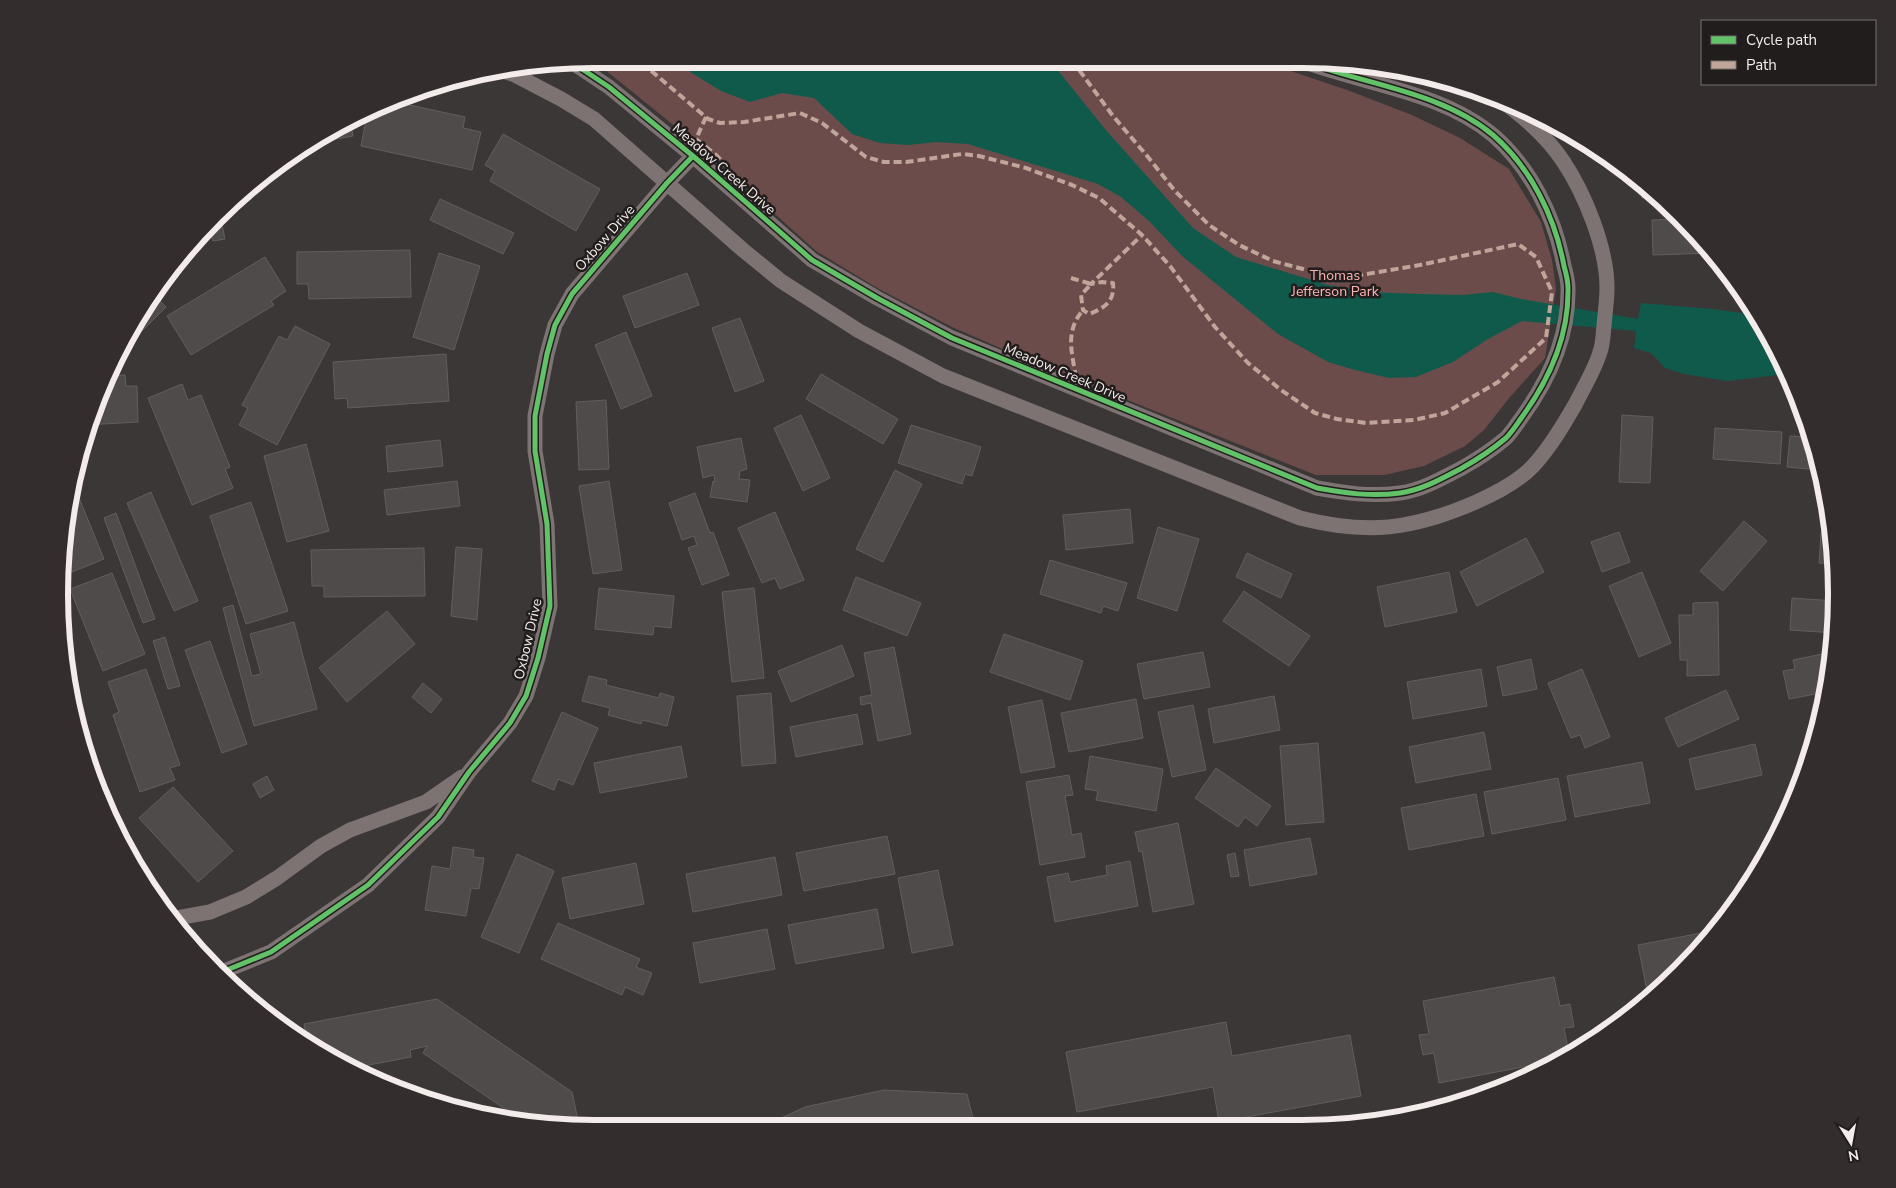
<svg xmlns="http://www.w3.org/2000/svg" width="1896" height="1188" viewBox="0 0 1896 1188" font-family="'Nunito Sans',sans-serif">
<style>
.green{fill:#6b4c4b}
.water{fill:#105a4c}
.building{fill:#504b4b;stroke:#625e5e}
.lines{fill:none;stroke-linecap:round;stroke-linejoin:round}
.minor{stroke:#7d7373;stroke-width:15}
.quiet{stroke:#c0a59a;stroke-width:4;stroke-dasharray:8 4;stroke-linecap:butt}
.cycleway-casing{stroke:#221d1d;stroke-width:8}
.cycleway{stroke:#61c268;stroke-width:5}
.labels{text-anchor:middle;dominant-baseline:central;stroke-width:5;stroke-linejoin:round;paint-order:stroke}
.street-label{font-size:14px;fill:#f3eceb;stroke:#221d1d}
.park-label{font-size:14px;fill:#fdb4b3;stroke:#221d1d}
.rim{fill:none;stroke:#f3eceb;stroke-width:6}
</style>
<rect width="100%" height="100%" fill="#3c3737"/>
<path class="green" d="M592,63h675l80,27 65,25 48,23 49,31 32,53 11,38 4,29 -11,69 -35,39 -26,33 -19,16 -41,20 -40,9h-68l-277,-110 -87,-38 -73,-38 -63,-38 -114,-103 -98,-79z"/>
<path class="water" d="M681,63h371l53,66 88,99 43,29 92,28 42,7 49,2 44,1 30,-3 28,7 117,20 3,-16 71,6 45,6 8,11 22,48 -59,7 -44,-7 -19,-6 -14,-15 -17,-5 2,-17 -114,-10 -34,18 -35,23 -37,15 -27,1 -34,-8 -27,-8 -50,-28 -96,-78 -33,-35 -28,-24 -23,-13 -130,-40 -32,-2 -28,3 -28,-2 -28,-9 -38,-36 -32,-5 -32,9 -29,-11 -29,-18z"/>
<path class="building" d="M391,101l74,16 -2,11 18,4 -9,38 -111,-24 7,-37 7,-2 14,3z
M350,119l3,17 -44,8z
M503,134l97,55 -24,42 -86,-50 5,-10 -10,-6z
M1642,182l16,16h-16z
M440,199l74,34 -11,21 -73,-34z
M220,215l5,24 -12,2 -5,-16 7,-9z
M1680,219l24,22 9,12 -60,2 -1,-35z
M410,250l1,47 -102,2 -1,-15h-11v-32z
M439,253l41,13 -26,84 -41,-13z
M265,257l21,34 -15,10 3,4 -83,50 -24,-39z
M687,273l12,32 -64,23 -12,-32z
M152,293l14,14 -33,33 -4,-3z
M740,318l24,63 -29,11 -23,-64z
M295,326l35,18 -53,101 -38,-20 9,-17 -6,-3 37,-69 8,4z
M626,332l26,64 -31,13 -26,-64z
M446,354l3,47 -101,7 -1,-10 -12,1 -2,-37z
M821,374l77,45 -15,25 -77,-45z
M125,375l1,11h11l1,36 -52,3 24,-49z
M182,384l6,16 13,-5 29,72 -5,2 8,19 -41,17 -44,-107z
M606,400l3,69 -30,1 -3,-68z
M801,415l29,63 -27,13 -29,-63z
M1622,415l31,2 -3,66 -31,-1z
M911,425l70,22 -9,29 -7,-2 -3,10 -64,-21z
M1715,428l67,4 -2,32 -67,-5z
M1790,436l22,1 8,33 -33,-3z
M741,438l6,31 -7,2 -1,8 11,1 -3,22 -37,-5 3,-16 2,1 -1,-7 -11,3 -6,-31z
M440,440l3,26 -55,6 -2,-26z
M306,444l23,87 -42,11 -23,-86z
M895,470l27,14 -39,78 -27,-13z
M457,481l3,25 -73,9 -3,-25z
M609,481l13,89 -29,4 -14,-88z
M73,483l31,76 -42,17 -2,-5 3,-47z
M151,492l47,109 -24,10 -47,-108z
M695,493l15,40 3,-1 16,43 -27,10 -14,-37 9,-3 -3,-9 -12,4 -13,-37z
M251,502l37,109 -42,13 -36,-108z
M1130,509l3,34 -67,7 -3,-35z
M775,512l29,68 -24,9 -5,-11 -13,5 -24,-55z
M116,513l39,106 -12,4 -39,-105z
M1744,521l23,20 -44,50 -23,-20z
M1158,527l41,12 -22,72 -40,-13z
M1619,532l11,30 -28,10 -11,-30z
M1821,533l12,1 1,30 -15,-1z
M1526,538l18,34 -67,34 -17,-34z
M456,547l26,2 -5,71 -26,-4z
M424,548l1,48 -101,1v-11h-12l-1,-36z
M1247,553l45,21 -11,24 -45,-21z
M1050,560l77,23 -9,28 -15,-5 -2,7 -61,-19z
M1449,572l8,40 -72,15 -8,-40z
M1642,572l29,71 -32,14 -30,-71z
M112,573l33,81 -42,17 -33,-82z
M856,577l65,26 -14,33 -64,-26z
M599,588l75,8 -3,32 -17,-2 -1,9 -58,-6z
M754,588l10,90 -32,4 -10,-90z
M1244,591l66,45 -21,30 -66,-45z
M1792,598l43,3v32l-45,-3z
M1718,602l1,73 -32,1v-16h-7l-1,-45h14v-12z
M233,605l19,71 9,-2 -11,-40 44,-12 23,87 -63,17 -31,-118z
M387,611l28,33 -68,58 -28,-34z
M1004,634l79,27 -13,39 -80,-28z
M165,637l15,49 -12,3 -15,-48z
M210,641l37,103 -25,9 -37,-103z
M842,645l12,31 -63,26 -13,-31z
M894,647l17,87 -33,7 -7,-38 -10,2 -1,-8 12,-2 -8,-42z
M1203,652l7,35 -66,12 -7,-35z
M1832,652l-6,40 -37,7 -6,-28 12,-2 -2,-9z
M1531,659l6,30 -34,7 -6,-29z
M146,669l34,96 -10,3 5,12 -35,12 -27,-77 6,-3 -11,-30z
M1481,669l6,37 -74,13 -6,-37z
M1582,669l28,68 -25,11 -5,-13 -9,3 -23,-55z
M589,676l18,4 -1,5 53,13 1,-5 14,4 -7,29 -25,-6 -1,4 -33,-9 2,-7 -28,-7z
M423,683l19,16 -11,14 -19,-16z
M1726,690l13,29 -61,28 -13,-29z
M771,693l5,70 -34,3 -5,-70z
M1274,696l6,34 -66,13 -6,-34z
M1136,699l7,39 -74,14 -8,-39z
M1042,700l13,67 -34,6 -13,-66z
M1193,705l13,65 -34,7 -14,-65z
M562,712l36,16 -25,57 -15,-6 -4,11 -22,-9z
M857,714l6,30 -67,13 -6,-30z
M1822,714l-3,18 -5,15 -5,-14 10,-3 -4,-13z
M1484,732l7,37 -75,14 -7,-36z
M1318,743l6,79 -38,3 -6,-79z
M1755,744l7,31 -66,15 -7,-31z
M681,746l6,31 -87,16 -6,-30z
M1090,756l73,13 -7,42 -60,-11 2,-9 -13,-2z
M1642,762l8,41 -75,14 -8,-41z
M1216,768l55,38 -14,20 -12,-9 -7,10 -43,-29z
M1069,775l4,20 -8,1 7,39 9,-2 4,24 -45,8 -14,-83z
M267,776l7,14 -14,8 -7,-14z
M1558,778l8,42 -74,14 -8,-42z
M173,787l60,64 -35,31 -59,-64z
M1476,794l8,42 -75,14 -8,-42z
M1178,823l16,81 -41,8 -11,-61 -3,1 -4,-20z
M887,836l8,38 -91,17 -8,-38z
M1310,838l7,36 -67,12 -6,-36z
M453,847l21,3 -1,7 11,1 -5,31 -8,-1 -5,28 -41,-6 7,-44 18,3z
M1235,853l4,23 -8,1 -4,-22z
M517,854l37,17 -35,82 -38,-16z
M775,857l7,38 -89,17 -7,-38z
M1130,861l8,45 -83,16 -8,-45 21,-4 2,9 37,-7 -1,-9z
M636,863l8,41 -74,15 -8,-41z
M938,870l15,75 -41,8 -14,-75z
M877,909l7,39 -88,16 -8,-39z
M558,923l82,36 -4,8 16,6 -9,22 -18,-8 -3,8 -81,-36z
M767,929l8,40 -75,14 -7,-40z
M1717,930l-62,66 -6,5 -11,-56z
M1554,977l6,29 10,-2 4,23 -10,1 6,30 -131,25 -5,-30 -11,2 -4,-20 10,-1 -6,-33z
M437,999l135,93 7,33h-37l-16,-12 -5,7 -98,-67 4,-7 -17,4 1,7 -58,11 -46,-27 -3,-17z
M1226,1022l6,34 118,-21 11,61 -142,26 -6,-35 -136,25 -11,-60z
M884,1090l83,4 8,33 -211,-1 41,-19z"/>
<g class="lines">
<path class="minor" d="M573,63l36,24 84,69 119,104 65,38 75,40 365,150c28,5 54,9 83,5 22,-3 43,-15 62,-25 16,-9 31,-19 44,-30 6,-6 11,-14 16,-21 27,-37 47,-82 46,-129 0,-7 -2,-15 -4,-22 -9,-49 -33,-98 -71,-131 -50,-42 -124,-50 -185,-72
M498,69l17,6 46,24 33,20 149,131 38,31 78,50 84,45 357,142c67,17 112,12 176,-16 20,-9 42,-20 57,-36 17,-18 31,-42 43,-63 8,-16 19,-34 24,-51 3,-8 3,-18 4,-26 1,-13 3,-26 3,-38 0,-40 -22,-94 -44,-127 -18,-27 -43,-47 -68,-65
M171,919l39,-7 36,-15 31,-19 44,-32 29,-16 76,-28 36,-25
M217,974l54,-22 97,-67 70,-68 31,-45 41,-49 16,-27 12,-38 12,-52 -3,-82 -12,-73v-35l12,-62 8,-29 17,-31 95,-111 26,-27"/>
<path class="quiet" d="M642,63l66,56 12,4 24,-1 56,-9 22,10 44,34 18,5h22l56,-8 17,2 47,12 46,17 27,13 43,37 28,31 45,61 33,36 33,27 34,23 22,6 29,4 48,-3 31,-7 53,-31 48,-44 6,-46 -16,-35 -18,-13 -98,21 -71,12 -35,-5 -41,-11 -34,-16 -30,-20 -34,-34 -27,-34 -35,-41 -39,-53
M706,117l-10,22 20,16 9,9
M1071,278l20,6 -10,11 2,15 6,4c16,-6 26,-13 24,-31l-11,-1 -11,2 51,-49
M1077,390c-1,-30 -16,-54 6,-80"/>
<defs>
<path id="cycleway" d="M573,63l36,24 84,69 119,104 65,38 75,40 365,150c28,5 54,9 83,5 22,-3 43,-15 62,-25 16,-9 31,-19 44,-30 6,-6 11,-14 16,-21 27,-37 47,-82 46,-129 0,-7 -2,-15 -4,-22 -9,-49 -33,-98 -71,-131 -50,-42 -124,-50 -185,-72
M217,974l54,-22 97,-67 70,-68 31,-45 41,-49 16,-27 12,-38 12,-52 -3,-82 -12,-73v-35l12,-62 8,-29 17,-31 95,-111 26,-27"/>
</defs>
<use href="#cycleway" class="cycleway-casing"/>
<use href="#cycleway" class="cycleway"/>
</g>
<g class="labels">
<g class="street-label">
<text transform="translate(724 169) rotate(41)">Meadow Creek Drive</text>
<text transform="translate(605 238) rotate(-49)">Oxbow Drive</text>
<text transform="translate(1065 373) rotate(23)">Meadow Creek Drive</text>
<text transform="translate(528 639) rotate(-77)">Oxbow Drive</text>
</g>
<g class="park-label">
<text x="1335" y="275">Thomas<tspan x="1335" dy="16">Jefferson Park</tspan></text>
</g>
</g>
<path d="M0 0H1896V1188H0ZM594 68H1302A526 526 0 0 1 1828 594V594A526 526 0 0 1 1302 1120H594A526 526 0 0 1 68 594V594A526 526 0 0 1 594 68Z" fill="#332e2d" fill-rule="evenodd"/>
<path class="rim" d="M594 68H1302A526 526 0 0 1 1828 594V594A526 526 0 0 1 1302 1120H594A526 526 0 0 1 68 594V594A526 526 0 0 1 594 68Z"/>
<rect x="1701" y="20" width="175" height="65" fill="#221d1d" stroke="#76706f"/>
<rect x="1711" y="36" width="25" height="8" fill="#61c268" stroke="#76706f"/>
<text x="1746" y="45" font-size="15" fill="#f3eceb">Cycle path</text>
<rect x="1711" y="61" width="25" height="8" fill="#c0a59a" stroke="#76706f"/>
<text x="1746" y="70" font-size="15" fill="#f3eceb">Path</text>
<g transform="translate(1851 1143) rotate(169)" stroke="#221d1d" stroke-width="4" paint-order="stroke">
<path d="M0-4L9 19L0 12L-9 19Z" fill="#f3eceb"/>
<text y="-8" font-size="14" font-weight="bold" text-anchor="middle" fill="#f3eceb">N</text>
</g>
</svg>
